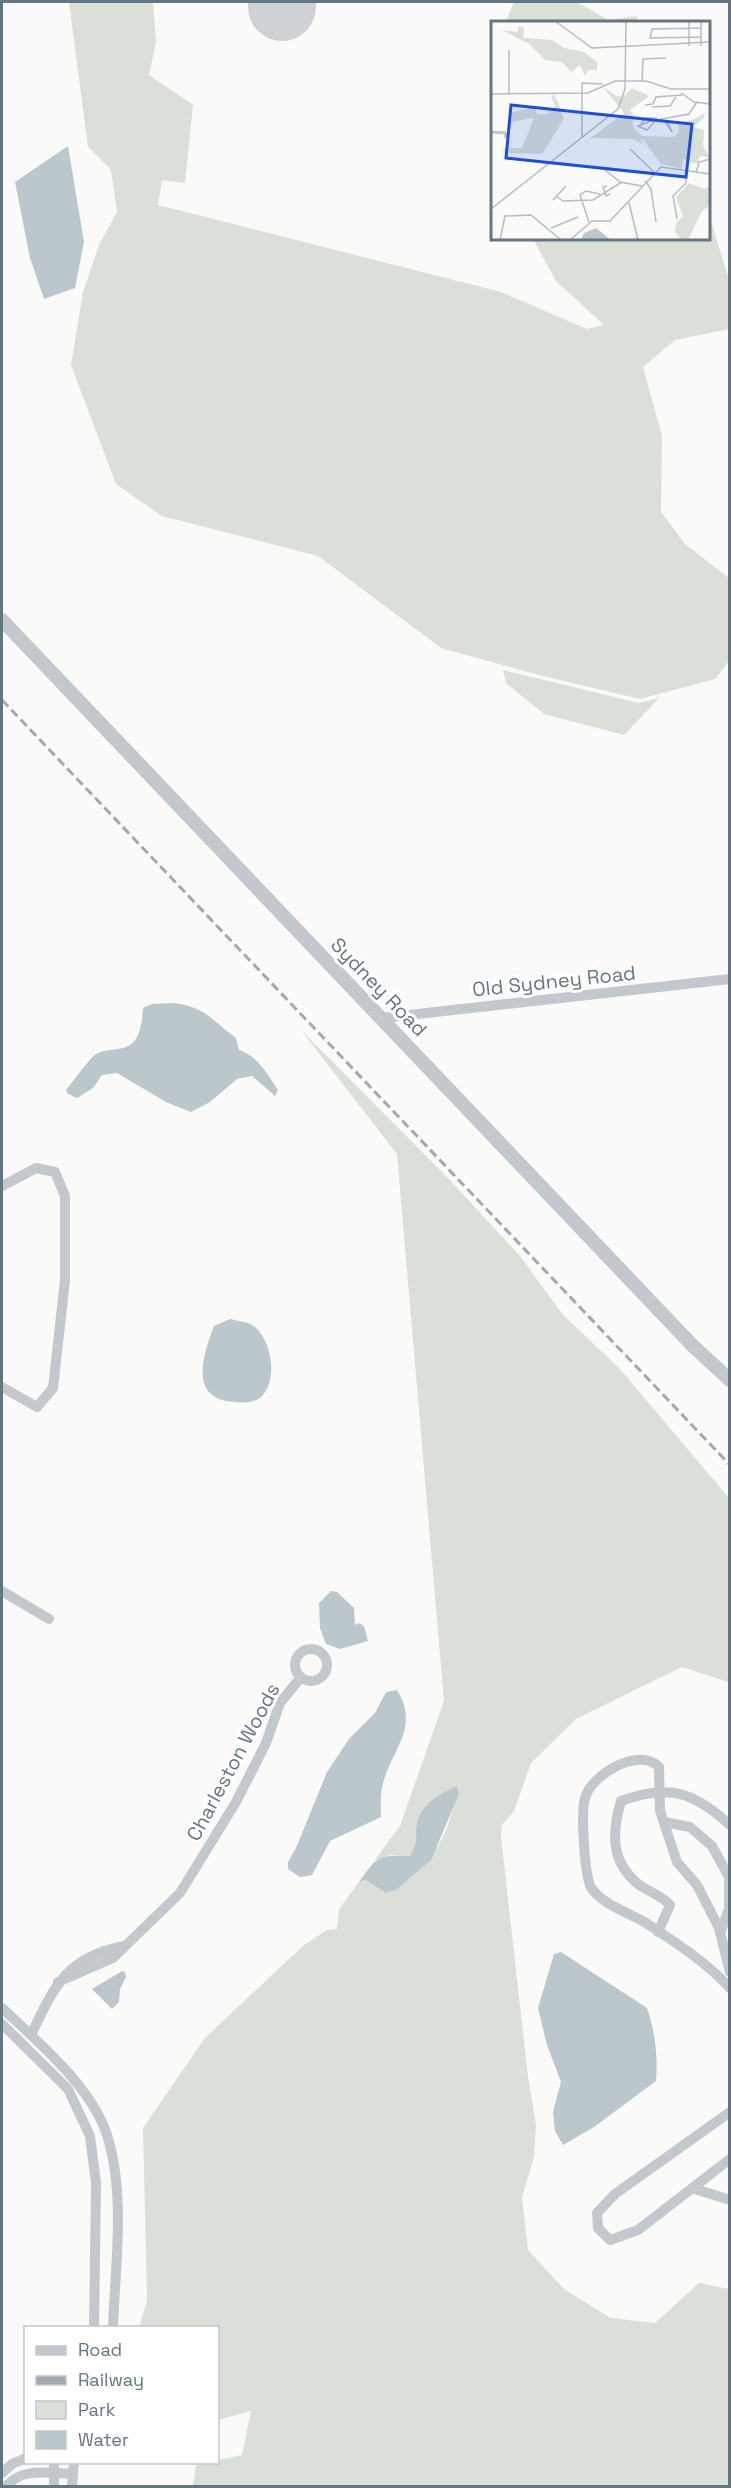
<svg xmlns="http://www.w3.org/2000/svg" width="731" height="2488" viewBox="0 0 731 2488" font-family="'Space Grotesk',sans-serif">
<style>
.green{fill:#dadfd7}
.water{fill:#bbc7cb}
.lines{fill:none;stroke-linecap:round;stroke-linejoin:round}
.runway{stroke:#ced2d4;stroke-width:68}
.minor{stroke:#c3c8cc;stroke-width:10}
.tertiary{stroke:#c3c8cc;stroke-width:14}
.rail{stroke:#a2aab0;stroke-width:3;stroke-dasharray:9 4.5;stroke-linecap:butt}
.labels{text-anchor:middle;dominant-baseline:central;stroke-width:6;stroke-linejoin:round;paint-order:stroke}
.street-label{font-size:20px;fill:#657683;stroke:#fff}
.inset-river{fill:none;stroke:#bbc7cb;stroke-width:3}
.inset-road{fill:none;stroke:#b5bdc2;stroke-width:1.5}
.view{fill:#1d4ed8;fill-opacity:0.15;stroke:#1d4ed8;stroke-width:3}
.inset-edge{fill:none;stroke:#657683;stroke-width:3}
</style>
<rect width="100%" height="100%" fill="#fafaf8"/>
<path class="green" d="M69,2h84l3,40 -7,33 44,30 -8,78 -23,-3 -4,25 343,87 86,37 17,-4 -48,-44 -23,-42 175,-1 1,-16 3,2 17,56v49l-54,11 -32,27 19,69 -1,76 24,32 44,34v83l-14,18 -75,20 -97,-23 -102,-28 -123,-92 -156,-40 -46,-32 -45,-119 12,-73 16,-47 18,-33 -6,-42 -23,-23z
M514,2h63l31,18 29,-4 1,6h-130l-1,-3z
M503,670l136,33 20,-5 -35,37 -80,-21 -38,-31z
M301,1030l146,147 73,79 43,59 56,53 110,130v188l-1,-4 -46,-15 -106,52 -45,44 -17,48 -12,14 -1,12 27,240 8,48 -2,32 -12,40 6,53 37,40 46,28 44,5 44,-40 30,6v197h-536l3,-21 22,-3v-2l24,-5 9,-44 -33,9v-92h-79l8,-28 -4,-172 62,-90 99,-93 23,-15 10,-1 2,-20 20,-27 5,-2 22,13c18,-6 44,-35 54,-51 10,-15 11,-33 19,-48l-42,29 1,21 -8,12 -19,-1 -16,5 25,-34 44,-125 -47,-547z"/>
<path class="water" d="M68,146l16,96 -9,46 -31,11 -14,-41 -15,-76z
M172,1003c33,3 39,17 64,35l3,12c19,6 28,24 39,40l-3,6 -23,-20 -15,3 -27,23 -19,10 -25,-10 -49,-29 -15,2 -9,13 -16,10 -9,-4 -2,-4c7,-8 22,-30 30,-36 11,-6 23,-3 32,-8 13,-6 14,-26 15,-38l9,-4z
M230,1319c9,2 20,3 26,9 16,15 22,53 5,69 -7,6 -18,6 -27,5 -46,-3 -31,-47 -20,-76z
M331,1591l6,1 17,16 1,17 4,-2 5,3 4,15 -28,8 -14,-5 -6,-16 -1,-25z
M397,1690c23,37 -5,60 -14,93 -3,11 -2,23 -2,34l-51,24 -18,34 -12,2 -12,-8v-7l8,-14 31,-76 22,-33 26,-26 11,-21z
M457,1786l2,8 -28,66 -35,30 -10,3 -21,-13 -6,2c19,-26 18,-27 51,-26 10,-17 4,-16 7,-32 4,-21 23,-30 40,-38z
M561,1952l86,56c8,24 11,47 9,73l-62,46 -31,18 -8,-14 -2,-19 8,-30 -14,-37 -9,-37 16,-54z
M122,1971l3,1 1,5 -6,12 -1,13 -7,7 -20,-20z"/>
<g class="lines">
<path class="runway" d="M282,2v5"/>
<path class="minor" d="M382,1018l348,-39
M2,1186l34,-18 19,4 10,24v84l-12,108 -16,19 -35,-20
M2,1591l47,28
M295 1665a16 16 0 1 1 32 0a16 16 0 1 1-32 0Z
M664,1822l26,5 22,19 17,31v32l-9,24
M658,1932l12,-27c-9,-10 -21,-13 -32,-21 -28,-23 -26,-52 -17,-83 47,-17 72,-10 109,24
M730,1972l-11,-44 -22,-43 -20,-23 -17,-51 -1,-44c-20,-21 -68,8 -74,31 -4,13 -1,80 7,91 12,16 37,24 54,34 29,19 60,39 84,65
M58,1982l55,-24 67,-65 56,-91 30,-59 14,-40 21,-26
M2,2008c36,34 89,78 105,127 19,60 8,131 6,193
M2,2024l66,65 22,47 6,47 -2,145
M31,2035c23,-48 35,-78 93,-89
M730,2112l-115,82 -18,19 1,15 12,12 28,-10 92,-71
M692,2188l38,12
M2,2473l10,-9 14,-6
M6,2486c17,-19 42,-13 66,-12
M54,2486v-24
M72,2486l2,-24"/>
<path class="tertiary" d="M2,620l690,725 38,35"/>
<path class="rail" d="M2,700l728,765"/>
</g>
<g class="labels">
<g class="street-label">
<text transform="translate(554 981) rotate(-6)">Old Sydney Road</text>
<text transform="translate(379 987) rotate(46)">Sydney Road</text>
<text transform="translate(233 1762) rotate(-62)">Charleston Woods</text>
</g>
</g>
<g transform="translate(491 21)">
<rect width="219" height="219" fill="#fafaf8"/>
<path d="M28,5l5,2 -1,10 29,2 12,8 20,4 13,10v8h-9l-3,6 -5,-11 -9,7 -9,-10 -17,-2 -16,-16 -27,-14 15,2zM112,66l13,9 7,1 9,-9 17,8 -19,14 5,8 -3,4 3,8 8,6 30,1 6,-5 -1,-10 14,-2 13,-7 -1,5 -11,9 11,3 -1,16 6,11 -9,-1 -3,8 -14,-5 -1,10 -21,-5 -17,-23 -4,-2 4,6 -12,-6 -40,-1 -9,6 41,-31zM64,74l9,24 -22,35 -39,-1 1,-5h18l12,-30 -23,4 1,-10 23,-5 2,7h11l7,-8 -4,-10zM198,162l15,6 6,-3v19l-8,6 -14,29h-6l-7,-8 1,-8 7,-8 -7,-19z" fill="#dadfd7"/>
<path d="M105,207l15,12h-30l3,-7z" fill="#bbc7cb"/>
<path class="inset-river" d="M0,111l14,1 1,5"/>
<path class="inset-road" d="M64,0l37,27 118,-6M198,0v25M210,0v25M210,7l-49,1 -2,9 51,-1M18,29v44M151,60l1,-22 23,-1M190,72l13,9 16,2M0,73l97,-1 27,-12h31l25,8h39M154,84l8,-1 3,-7 26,-2M161,86l18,-1 6,-9M165,99l-9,10 -9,-4 13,-5 38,-7 8,-12M173,99l8,12 -5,-12M150,103l5,-6h11M91,117v-55l21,1M139,128l24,23M114,149l15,12 22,4M205,152l3,-11 11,-3M154,160l6,8 5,33M116,165l-4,1 3,9 4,-2M65,175l7,5 30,-1 29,-18M62,179l13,-14M138,182l9,37M0,188l127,-100 7,-20 1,-68M186,198l-4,-23 13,-13v-11M100,200h19l51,-54 49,7M98,201l-9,-27 6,-4 14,3M60,207l27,-11M9,219l5,-24 26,-1 30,25M79,219l22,-19"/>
<path class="view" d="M20,84l181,19 -6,53 -180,-19z"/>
<rect width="219" height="219" class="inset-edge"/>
</g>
<rect width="731" height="2488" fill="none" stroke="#657683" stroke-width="6"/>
<rect x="24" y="2326" width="195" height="138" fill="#ffffff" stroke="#c1c8cd" stroke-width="1.5"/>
<rect x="36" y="2346" width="30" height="9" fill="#c3c8cc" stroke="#c1c8cd" stroke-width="1.5"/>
<text x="78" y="2356" font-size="18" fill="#657683">Road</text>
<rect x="36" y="2376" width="30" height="9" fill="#a2aab0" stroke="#c1c8cd" stroke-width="1.5"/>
<text x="78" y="2386" font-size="18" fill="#657683">Railway</text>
<rect x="36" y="2401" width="30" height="18" fill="#dadfd7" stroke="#c1c8cd" stroke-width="1.5"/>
<text x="78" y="2416" font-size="18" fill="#657683">Park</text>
<rect x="36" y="2431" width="30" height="18" fill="#bbc7cb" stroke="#c1c8cd" stroke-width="1.5"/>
<text x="78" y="2446" font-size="18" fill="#657683">Water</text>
</svg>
